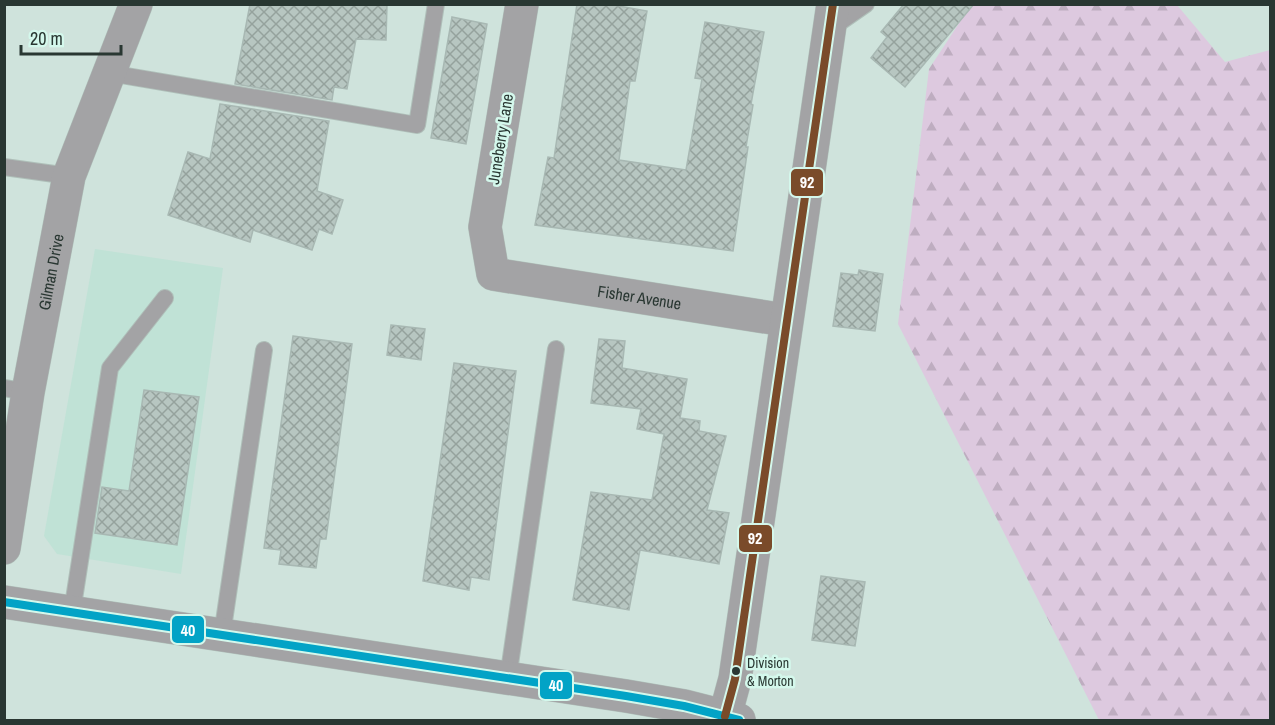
<svg xmlns="http://www.w3.org/2000/svg" width="1275" height="725" viewBox="0 0 1275 725" font-family="'Archivo Narrow',sans-serif">
<style>
.built{fill:#c0e2d6}
.forest{fill:url(#forest-firs)}
.building{fill:url(#building-cross-hatch);stroke:#a8b8b3;stroke-width:1.5}
.lines{fill:none;stroke-linecap:round;stroke-linejoin:round}
.service-casing{stroke:#afbfb9;stroke-width:18}
.minor-casing{stroke:#afbfb9;stroke-width:34}
.tertiary-casing{stroke:#afbfb9;stroke-width:34}
.service{stroke:#a3a3a5;stroke-width:16}
.minor{stroke:#a3a3a5;stroke-width:33}
.tertiary{stroke:#a3a3a5;stroke-width:33}
.bus-1-casing{stroke:#d4f8ec;stroke-width:12}
.bus-2-casing{stroke:#d4f8ec;stroke-width:12}
.bus-1{stroke:#02a3c6;stroke-width:8}
.bus-2{stroke:#7a4b2a;stroke-width:8}
.bus-dot{fill:#293732;stroke:#d4f8ec;stroke-width:2}
.labels{text-anchor:middle;dominant-baseline:central;stroke-width:5;stroke-linejoin:round;paint-order:stroke}
.bus-label{font-size:14px;fill:#293732;stroke:#d4f8ec;text-anchor:start}
.street-label{font-size:16px;fill:#293732;stroke:#d4f8ec}
.line-badge{stroke:#d4f8ec;stroke-width:2}
.badge-label{font-size:16px;text-anchor:middle;font-weight:bold;fill:#fff}
</style>
<defs>
<pattern id="forest-firs" width="22" height="20" patternUnits="userSpaceOnUse" patternTransform="scale(1.5)"><rect width="22" height="20" fill="#ddc9df"/><path d="M5 1l3.5 6h-7zM16 11l3.5 6h-7z" fill="#beadc0"/></pattern>
<pattern id="building-cross-hatch" width="8" height="8" patternUnits="userSpaceOnUse" patternTransform="scale(1.5)"><rect width="8" height="8" fill="#b7c6c1"/><path d="M0 0l8 8M0 8l8-8" fill="none" stroke="#95a29d"/></pattern>
</defs>
<rect width="100%" height="100%" fill="#cfe3dc"/>
<path class="built" d="M95,249l128,19 -42,306 -124,-20 -13,-18z"/>
<path class="forest" d="M971,5h206l48,57 45,-12v670h-171l-201,-396 31,-255z"/>
<path class="building" d="M250,4h137l-1,36 -30,-1 -9,50 -13,-2 -2,13 -97,-16z
M577,4h31l39,7 -12,70h-5l-11,79 67,10 16,-91 -7,-1 10,-56 59,10 -13,72 2,1 -7,42h2l-15,104 -198,-26 13,-68 6,1z
M904,4h70l-69,83 -34,-29 16,-21 -6,-5z
M452,17l35,7 -21,120 -35,-6z
M220,104l109,17 -12,70 26,9 -11,34 -13,-5 -7,21 -59,-20 -3,12 -82,-27 20,-63 22,7z
M859,270l24,4 -8,57 -42,-5 8,-53 17,2z
M391,325l34,4 -4,31 -34,-5z
M293,336l59,8 -26,195h-6l-4,29 -37,-4 2,-14 -17,-2z
M599,339l26,2 -3,27 65,11 -7,39 20,3 -1,10 27,5 -19,74 22,3 -10,51 -79,-14 -11,60 -56,-10 18,-108 61,8 12,-66 -27,-5 4,-20 -50,-6z
M454,363l62,8 -27,209 -18,-3 -2,13 -46,-9z
M144,390l55,7 -22,148 -82,-12 7,-46 27,4z
M821,576l44,6 -10,64 -43,-6z"/>
<g class="lines">
<defs>
<path id="service" d="M830,29l36,-25
M109,73l308,52 19,-121
M4,167l65,9
M4,388l24,4
M72,612l38,-244 55,-70
M222,635l42,-285
M508,678l48,-329"/>
<g id="minor">
<path id="s1" d="M522,4l-37,223 8,47 292,46"/>
<path id="s2" d="M4,548l24,-156 41,-216 67,-172"/>
<path d="M725,716l10,-37 98,-675"/>
</g>
<path id="tertiary" d="M4,602l622,94 58,10 55,14"/>
</defs>
<use href="#service" class="service-casing"/>
<use href="#minor" class="minor-casing"/>
<use href="#tertiary" class="tertiary-casing"/>
<use href="#service" class="service"/>
<use href="#minor" class="minor"/>
<use href="#tertiary" class="tertiary"/>
<defs>
<path id="bus-1" d="M4,602l622,94 58,10 55,14"/>
<path id="bus-2" d="M725,716l10,-37 98,-675"/>
</defs>
<use href="#bus-1" class="bus-1-casing"/>
<use href="#bus-2" class="bus-2-casing"/>
<use href="#bus-1" class="bus-1"/>
<use href="#bus-2" class="bus-2"/>
</g>
<circle class="bus-dot" cx="736" cy="671" r="5"/>
<g class="labels">
<g class="bus-label">
<text x="747" y="663">Division<tspan x="747" dy="18">&amp; Morton</tspan></text>
</g>
<g class="street-label">
<text transform="translate(500 139) rotate(-81)">Juneberry Lane</text>
<text stroke="none"><textPath href="#s2" startOffset="280">Gilman Drive</textPath></text>
<text stroke="none"><textPath href="#s1" startOffset="422">Fisher Avenue</textPath></text>
</g>
</g>
<g class="line-badge">
<rect x="790" y="168" width="34" height="29" rx="6" fill="#7a4b2a"/>
<rect x="738" y="524" width="35" height="29" rx="6" fill="#7a4b2a"/>
<rect x="171" y="615" width="34" height="29" rx="6" fill="#02a3c6"/>
<rect x="539" y="671" width="34" height="29" rx="6" fill="#02a3c6"/>
</g>
<g class="badge-label">
<text x="807" y="188">92</text>
<text x="755" y="544">92</text>
<text x="188" y="636">40</text>
<text x="556" y="691">40</text>
</g>
<rect width="1275" height="725" fill="none" stroke="#293732" stroke-width="12"/>
<path d="M21 45v9h100v-9" fill="none" stroke="#293732" stroke-width="3"/>
<text x="30" y="45" font-size="18" fill="#293732" stroke="#d4f8ec" stroke-width="4.5" paint-order="stroke">20 m</text>
</svg>
